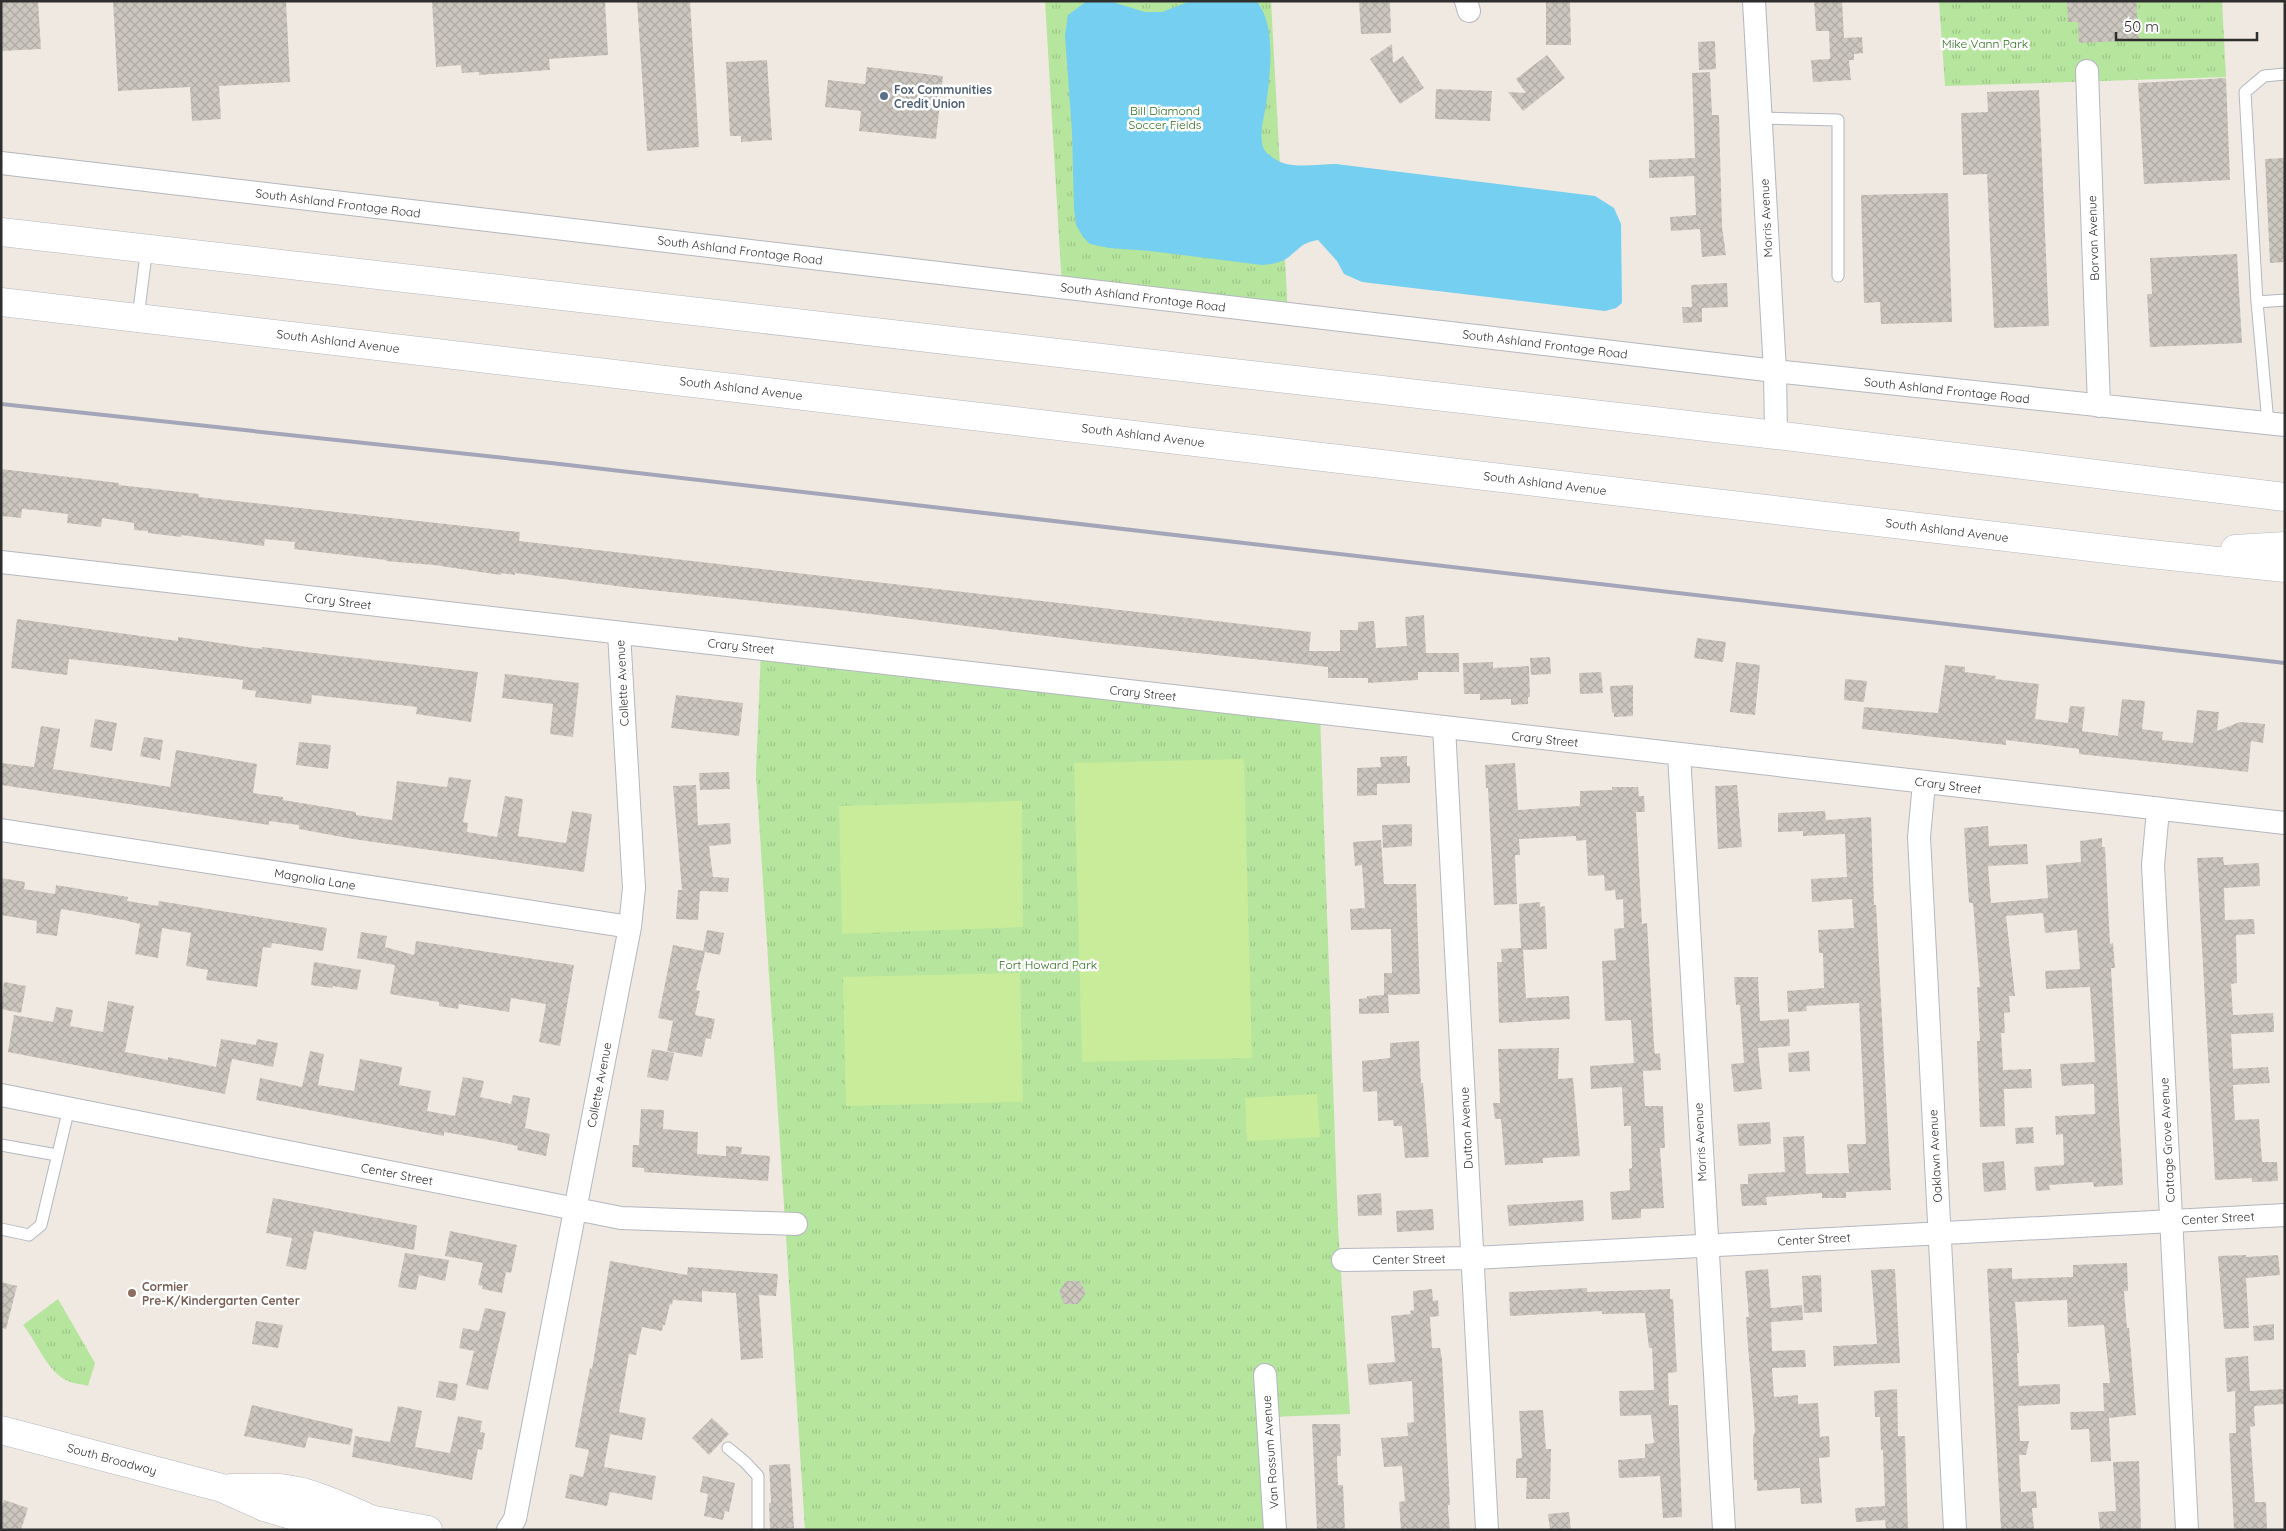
<svg xmlns="http://www.w3.org/2000/svg" width="2286" height="1531" viewBox="0 0 2286 1531" font-family="Quicksand,sans-serif">
<style>
.park{fill:url(#park-tufts)}
.pitch{fill:#c9ec9a}
.water{fill:#75cff0}
.building{fill:url(#building-cross-hatch)}
.lines{fill:none;stroke-linecap:round;stroke-linejoin:round}
.service-casing{stroke:#b4b7c1;stroke-width:13}
.minor-casing{stroke:#b4b7c1;stroke-width:24}
.tertiary-casing{stroke:#b4b7c1;stroke-width:29}
.secondary-casing{stroke:#b4b7c1;stroke-width:29}
.service{stroke:#fff;stroke-width:11}
.minor{stroke:#fff;stroke-width:22}
.tertiary{stroke:#fff;stroke-width:28}
.secondary{stroke:#fff;stroke-width:28}
.rail{stroke:#a3a6b8;stroke-width:4}
.service-dot{fill:#5c6f8a;stroke:#fff;stroke-width:2}
.education-dot{fill:#8d6e63;stroke:#fff;stroke-width:2}
.labels{text-anchor:middle;dominant-baseline:central;stroke-width:5;stroke-linejoin:round;paint-order:stroke}
.park-label{font-size:12px;fill:#2c6e1b;stroke:#fff}
.service-label{font-size:12px;font-weight:bold;fill:#4e5e75;stroke:#fff;text-anchor:start}
.street-label{font-size:12px;fill:#2e2e2e;stroke:#fff}
.education-label{font-size:12px;font-weight:bold;fill:#785e54;stroke:#fff;text-anchor:start}
</style>
<defs>
<pattern id="park-tufts" width="24" height="20" patternUnits="userSpaceOnUse" patternTransform="scale(1.25)"><rect width="24" height="20" fill="#b6e59e"/><path d="M3 7l-1-3M5 7V3M7 7l1-3M15 17l-1-3M17 17v-4M19 17l1-3" fill="none" stroke="#9dc588"/></pattern>
<pattern id="building-cross-hatch" width="8" height="8" patternUnits="userSpaceOnUse" patternTransform="scale(1.25)"><rect width="8" height="8" fill="#cbc7bf"/><path d="M0 0l8 8M0 8l8-8" fill="none" stroke="#afaba4"/></pattern>
</defs>
<rect width="100%" height="100%" fill="#efe9e1"/>
<path class="park" d="M1045,1h226l17,313 -226,-26z
M1939,1h283l4,76 -281,9z
M761,648l559,65 18,513 12,188 -81,3 6,113h-470l-49,-756z
M58,1299l37,64 -7,23c-6,-2 -14,-2 -20,-5 -22,-10 -30,-38 -45,-56z"/>
<path class="pitch" d="M1244,759l8,299 -170,4 -8,-299z
M1022,801l1,126 -181,7 -3,-128z
M1020,973l3,129 -177,4 -3,-129z
M1317,1094l3,43 -73,4 -2,-43z"/>
<path class="water" d="M1087,1h22l36,11h17l29,-11h65c21,22 14,76 10,104 -2,13 -7,28 -3,42 2,7 13,13 20,16 16,5 37,1 53,1l259,32 19,12 7,16 1,79 -6,5 -11,3 -243,-29 -18,-8 -7,-13 -19,-21c-16,3 -17,7 -28,16 -8,7 -18,8 -28,9l-112,-14 -41,-3 -19,-4 -7,-7 -7,-12 -2,-16 -2,-77 -7,-97 3,-20z"/>
<path class="building" d="M1,1h37l3,48 -40,2z
M113,1h173l4,81 -71,4 2,33 -29,2 -2,-34 -72,4z
M432,1h173l3,54 -59,4 1,11 -71,5v-3l-17,1 -1,-8 -25,2z
M637,1h53l9,146 -52,4z
M1359,1h31l1,32 -30,1z
M1546,1h24l1,44h-25z
M1814,1h28l2,37 18,-1 1,16 -9,1v6h-5l2,20 -38,2 -2,-22 19,-1 -1,-28h-13z
M2067,1h69l3,39 -60,3 -1,-21h-10z
M1715,41l1,28 -17,1 -1,-28z
M1392,44l1,19 10,-7 21,32 -24,16 -30,-45z
M1547,55l18,23 -42,33 -15,-19 18,1 -10,-14z
M767,60l5,80 -31,2v-6h-11l-4,-74z
M867,67l76,9 -7,63 -77,-8 2,-20 -36,-4 3,-27 37,4z
M1710,72l2,43h7l3,112 4,28 -24,2 -2,-28 -29,2 -1,-14 26,-2 -2,-39 -45,2v-18l46,-2 -3,-85z
M2226,78l4,102 -86,4 -6,-101z
M1436,89l56,2 -2,30 -55,-2z
M2039,90l10,236 -55,2 -7,-154 -24,1 -2,-62 27,-1 -1,-20z
M2285,158v104l-15,1 -5,-104z
M1948,193l4,129 -71,2 -1,-22 -16,1 -3,-108z
M2237,254l5,89 -92,4 -3,-53h5l-2,-36z
M1727,283l1,24 -26,1v14l-19,1 -1,-16h10l-1,-22z
M1,469l118,14v2l80,9v3l321,35 -1,9 792,91 -2,19h31v-21h18v-8l16,-1 2,27 31,-2 -2,-29 19,-2 2,38h33v19h-41v8l-50,3v-5h-40v-11l-225,-24 -256,-32 -215,-23 -117,-15v2l-14,-2v2l-67,-10 -48,-4v-1l-92,-11 1,-7 -30,-3 -1,7 -82,-11 -1,2 -33,-4v-2l-14,-1v-7l-32,-5 -1,9 -34,-4 1,-9 -33,-4 -13,-1 -1,9 -20,-2z
M17,619l161,22v-4l84,12v-2l216,25 -7,50 -55,-8 1,-7 -105,-12 -1,9 -56,-7 1,-6 -14,-2 1,-9 -174,-21 -2,16 -56,-7z
M1697,638l29,4 -3,20 -29,-4z
M1550,657l1,17 -20,1 -1,-17z
M1493,662v6l36,-2 1,31h-2v7l-17,1v-6l-31,1v-6h-16l-1,-31z
M1736,662l24,3 -5,50 -25,-3z
M1945,665l20,2v5l31,4 -1,3 44,5 -4,35 33,4 2,-17 15,1 -3,24 36,5 4,-37 23,2 -3,28 21,3 -1,8 31,3 4,-33 22,2 -2,19 23,-9 25,2 -2,19 -12,-2 -3,31 -169,-18v-5l-73,-9v5l-144,-16 2,-22 74,6z
M1601,672l2,21 -23,1 -1,-21z
M505,674l74,9 -6,54 -23,-3 3,-30 -51,-6z
M1845,679l22,2 -3,21 -20,-2z
M1633,685v31l-19,1v-4l-2,-1 -2,-26z
M676,695l67,8 -4,33 -68,-8z
M95,719l22,4 -5,28 -22,-4z
M41,726l19,3 -7,40 117,18 6,-37 81,14 -4,29 30,4v3l73,12v3l36,5 5,-39 50,6 2,-10 22,3 -8,42 5,1 -1,9 30,5 8,-41 18,3 -5,37 48,7 6,-32 20,3 -8,58 -231,-33 -54,-10v-4l-30,-4v4l-268,-40v-22l33,4z
M144,737l19,3 -3,20 -20,-4z
M299,742l32,3 -3,24 -32,-4z
M1407,756v10h3v17l-33,1v11l-20,1v-28l24,-1 -1,-10z
M1515,763l3,47 62,-4v-15l32,-1v-3h26l1,9h5l1,16h-9l6,112 5,-1 7,123 1,8 5,-1 1,17 -18,1 2,35h18l2,42h-5l4,60 -23,1v9l-29,2 -2,-28 20,-2 -1,-21 3,-1 -1,-42h-7l-2,-39 -31,2 -1,-23 44,-3 -3,-43 -26,1 -3,-60 14,-1 -2,-31 10,-1 -1,-29 -7,1 -1,-10 -10,1 -1,-16 -16,1 -2,-36 -10,1v-5l-57,3 1,16h-5l2,49 -23,1 -6,-117h-2l-1,-23z
M729,772l1,17 -30,1 -1,-17z
M696,785l2,40 32,-2 1,21 -22,2 4,31 16,1 -1,14 -28,-1 -2,29 -22,-1 2,-29h4l-9,-104z
M1737,785l5,62 -24,2 -3,-63z
M1825,811l1,9 45,-3 3,88h2l15,285 -45,2v6h-24v-5l-56,4 1,8 -25,1 -2,-22h8v-10l37,-2 -2,-35 21,-1 2,38 43,-1 -2,-29h19l-7,-141 -53,3 1,5 -19,1 -1,-21 37,-3 -1,-35h-4l-1,-23 36,-2 -2,-29 -40,3 -1,-23 36,-2 -2,-43 -42,2v-5l-25,1v-19z
M1412,824v22l-29,2 -1,-23z
M1988,826l1,20 38,-2 1,20 -40,2 3,37 57,-5 -2,-33 35,-3 -1,-21 22,-3v9h3l5,97 3,-1 2,25h-4l12,217 -29,2 -1,-5 -44,3 1,5 -14,1 -2,-24 30,-2 -1,-31 -7,1 -1,-19 40,-2 -1,-30 -32,2 -2,-22 35,-2 -5,-75 -44,2 -1,-18 35,-2 -3,-39 -32,3 -2,-20 -37,3 9,80h-6l1,16 -6,1 1,20h-4l2,37 28,-1 1,19 -28,1 1,37 -25,1 -3,-86h3l-3,-54h3l-7,-84h-4l-5,-75z
M1381,840l3,44h32l4,110 -32,1 1,18 -30,1v-15l8,-1v-2l17,-1v-22h8l-1,-44 -40,1 -1,-21 15,-1 -3,-43 -7,1 -2,-24z
M2223,857l1,8 35,-2 1,23 -36,2 1,32 29,-1 1,15 -19,1 1,48 -6,1 2,31 40,-2 1,12v7l-43,2 2,35 35,-2 2,16 -37,2 2,35 24,-1 3,43h15l1,19 -26,1v-4l-37,2 -18,-322z
M1,878l24,4 -1,7 31,5 1,-9 72,12 -1,4 31,5 1,-5 168,27 -4,23 -51,-8 -1,5 -8,-1 -6,40 -51,-7 2,-10 -22,-4 5,-33 -29,-5 -4,30 -23,-4 5,-30 -16,-4 -63,-11 -4,27 -21,-3 1,-12 -36,-6z
M1540,902v5l5,-1 2,43 -24,1 3,48 43,-2 1,23 -71,4 -2,-61h5l-1,-13 20,-1 -2,-44z
M707,930l17,3 -4,22 -15,-3 -9,38 4,1 -5,24 20,4 -4,20 -5,-1 -4,19 -35,-6 6,-30 -15,-3 15,-73 30,6z
M361,932l26,4 -2,11 29,8 2,-14 158,24 -14,81 -21,-4 7,-38 -35,-6 -2,14 -50,-8 -1,5 -19,-3v-4l-49,-8 5,-29 -38,-7z
M314,962l47,8 -4,20 -24,-4 -1,2 -21,-3z
M1734,977h24l2,44 29,-2 1,27 -32,2 4,41 -28,3 -3,-28 13,-1 -4,-58h-4z
M4,982l22,4 -5,27 -20,-4z
M108,1001l26,5 -9,46 43,8v-3l48,10 5,-28 35,6 1,-6 21,4 -5,24 -41,-8 -7,35 -217,-42 6,-37 39,7 3,-15 17,3 -3,16 33,6z
M1419,1041l2,42h2l6,74 -24,1 -3,-32h-8l-1,-6 -15,1 -1,-30 -14,1 -1,-31 28,-3v-15z
M1559,1048l-1,31 15,-1 7,78 -37,2v5l-38,2 -4,-46h-6l-2,-16h7l-2,-54z
M652,1049l22,4 -6,28 -21,-4z
M310,1051l14,3 -6,31 36,6 6,-32 42,8 -3,18 32,6 -4,20 28,5 8,-39 21,4 -4,16 31,7 2,-9 17,3 -5,30 25,6 -4,22 -29,-6 1,-4 -34,-7 -40,-7v4l-188,-36 4,-22 42,9z
M1809,1051l1,20 -21,1 -1,-19z
M641,1109l23,1 -1,19 35,3 -1,22 29,2v-10l16,1 -1,7 29,2 -2,25 -124,-9v-4l-12,-1 1,-22h6z
M1770,1122l1,22 -32,2 -2,-22z
M2033,1127l1,16 -18,1 -1,-16z
M2004,1161l2,29 -22,2 -2,-29z
M1381,1193l1,22 -24,1 -1,-21z
M273,1198l142,27 2,1 -3,24 -100,-19 -8,39 -20,-4 6,-28 -26,-5z
M1583,1200l1,21 -75,5 -2,-21z
M1433,1209l1,21 -37,2 -1,-21z
M450,1231l67,14 -6,28 -5,-1 -4,21 -20,-4 1,-3 -5,-1 5,-22 -38,-7z
M405,1253l44,7 -4,21 -26,-6 -3,15 -18,-3z
M2246,1255v2l32,-2 2,20 -34,3 3,50 -25,1 -6,-73z
M610,1261l77,14 1,-8 90,7 -2,22 -17,-1 4,63 -22,2 -5,-67 -34,-2v11l-29,-2 -1,5 -2,-1 -5,21h-2l-1,6 -20,-4 -6,28 -7,-1 -10,58 27,6 -4,22 -32,-6 -6,33 52,9 -4,24 -42,-8 -3,14 -42,-8 5,-24 13,3 6,-27 -14,-3 15,-79 2,1z
M2127,1263l1,28h-4l3,37h2l7,87 -27,3 2,43 -20,1 -2,-33 -18,1 -1,-18 34,-1 -1,-28h7l-6,-58 -36,2 -1,-27 -52,2 4,51h-2l2,33 41,-2v20l-42,2 2,35h9l-3,14h-7l2,37 15,-1 1,17h-5l2,22h-33l-14,-261 25,-1v11l61,-2v-12z
M1768,1269l3,39 31,-3 1,15 -32,2 1,29 33,-1 1,17 -34,1 2,29 24,-2v9l20,-1 2,34 9,-1 1,21 -11,1 3,45 -21,1 -1,-16 -43,3v-11h-3l-1,-42 2,-7 -7,-85 -2,-29h3l-4,-46z
M1895,1269l5,94 -66,3 -1,-20 44,-2 -6,-74z
M1821,1275l1,37 -18,1 -2,-37z
M1066,1281h14l6,12 -8,11h-14l-5,-12z
M1,1282l16,4 -11,43 -5,-1z
M1587,1288v4l83,-3v10h3l4,73 -9,1 1,32h9l4,112 -19,1 -3,-42 -41,2 -1,-18 27,-2v-14l9,-1 -3,-28 -31,1 -1,-25 35,-1 -2,-42h-3l-4,-35 -43,1v-3l-92,5 -1,-24z
M1432,1289l1,12 5,-1 1,16 -9,1 2,31h8l2,11 8,146h-2v3l2,22h-49l-2,-28 6,-1 -3,-35 -18,1 -3,-29 27,-2 -1,-13 7,-1 -2,-41 -43,4 -2,-21 28,-2 -4,-46 20,-2 -1,-3 4,-1 -1,-19z
M485,1308l21,4 -18,78 -22,-5 8,-34 -15,-3 4,-20 16,3z
M256,1321l27,4 -5,23 -26,-4z
M2274,1324v16l-20,1 -1,-15z
M2248,1356l2,35 35,-2v15l-31,2 1,20 -5,1 5,75h11l1,28h-33l-5,-97h7l-1,-42 -8,1 -2,-34z
M439,1381l19,3 -3,17 -19,-4z
M1897,1389l1,47h7l3,94h-22l-1,-10 -29,2 -1,-14 30,-2 -2,-56h-2l-1,-33h-5l-1,-26z
M252,1405l101,24 -3,16 -42,-8 -3,11 -61,-12z
M398,1406l24,5 -7,36 35,6 8,-37 24,5 -2,11 5,1 -3,17 -4,-1 -6,31 -120,-23 3,-21 35,6z
M1543,1410l3,39h5l-1,50h-24l1,-21h-11v-19l6,-1 -3,-47z
M712,1418l17,16 -20,21 -17,-17z
M1312,1424h28l1,32h-4l1,29h5l2,45h-28z
M2139,1461l2,69h-41l-2,-18 18,-1 -3,-49z
M790,1464l4,64 -24,1 -1,-26h2l-2,-38z
M703,1476l32,7 -6,29 -4,-1 -2,9 -19,-4 4,-22 -8,-2z
M4,1500l24,8 -7,22h-20v-20z
M1569,1512l2,18h-21l-2,-16z"/>
<g class="lines">
<defs>
<path id="service" d="M1761,118l77,2v156
M2257,302l28,-2
M138,317l9,-70
M2268,423l-11,-121 -12,-210 19,-16 21,-2
M1,1145l56,10
M1,1229l28,6 12,-10 28,-117
M728,1448l17,14 13,14v54"/>
<path id="minor" d="M1466,1l3,10
M1754,1l21,370 1,64
M2087,71l12,335
M1,163l1774,208 510,54
M1,562l2284,261
M1444,727l43,803
M1679,754l45,776
M1924,783l-5,54 36,693
M2158,810l-5,55 34,665
M1,830l629,97
M1,1095l620,123 175,6
M1343,1260l130,-2 812,-43
M1265,1375l10,155
M508,1530l7,-11 115,-592 4,-39 -15,-255"/>
<path id="tertiary" d="M1,1430l221,58 42,19 34,10 31,5 40,-3 59,11
M231,1488c16,0 32,-1 48,0 32,3 60,17 89,30"/>
<path id="secondary" d="M1,232l1775,203 509,62
M1,302l2140,251 144,15
M2235,549l50,-3"/>
</defs>
<use href="#service" class="service-casing"/>
<use href="#minor" class="minor-casing"/>
<use href="#tertiary" class="tertiary-casing"/>
<use href="#secondary" class="secondary-casing"/>
<use href="#service" class="service"/>
<use href="#minor" class="minor"/>
<use href="#tertiary" class="tertiary"/>
<use href="#secondary" class="secondary"/>
<path class="rail" d="M1,404l550,59 1734,200"/>
</g>
<circle class="service-dot" cx="884" cy="96" r="5"/>
<circle class="education-dot" cx="132" cy="1293" r="5"/>
<g class="labels">
<g class="park-label">
<text x="1985" y="43">Mike Vann Park</text>
<text x="1165" y="110">Bill Diamond<tspan x="1165" dy="14">Soccer Fields</tspan></text>
<text x="1048" y="964">Fort Howard Park</text>
</g>
<g class="service-label">
<text x="894" y="89">Fox Communities<tspan x="894" dy="14">Credit Union</tspan></text>
</g>
<g class="street-label">
<text transform="translate(338 203) rotate(7)">South Ashland Frontage Road</text>
<text transform="translate(1766 218) rotate(-93)">Morris Avenue</text>
<text transform="translate(2093 238) rotate(-92)">Borvan Avenue</text>
<text transform="translate(740 250) rotate(7)">South Ashland Frontage Road</text>
<text transform="translate(1143 297) rotate(7)">South Ashland Frontage Road</text>
<text transform="translate(338 341) rotate(7)">South Ashland Avenue</text>
<text transform="translate(1545 344) rotate(7)">South Ashland Frontage Road</text>
<text transform="translate(741 388) rotate(7)">South Ashland Avenue</text>
<text transform="translate(1947 390) rotate(6)">South Ashland Frontage Road</text>
<text transform="translate(1143 435) rotate(7)">South Ashland Avenue</text>
<text transform="translate(1545 483) rotate(7)">South Ashland Avenue</text>
<text transform="translate(1947 530) rotate(7)">South Ashland Avenue</text>
<text transform="translate(338 601) rotate(7)">Crary Street</text>
<text transform="translate(741 646) rotate(6)">Crary Street</text>
<text transform="translate(622 683) rotate(-93)">Collette Avenue</text>
<text transform="translate(1143 693) rotate(6)">Crary Street</text>
<text transform="translate(1545 739) rotate(6)">Crary Street</text>
<text transform="translate(1948 785) rotate(7)">Crary Street</text>
<text transform="translate(315 879) rotate(9)">Magnolia Lane</text>
<text transform="translate(599 1085) rotate(-79)">Collette Avenue</text>
<text transform="translate(1466 1128) rotate(-93)">Dutton Avenue</text>
<text transform="translate(2167 1140) rotate(-93)">Cottage Grove Avenue</text>
<text transform="translate(1700 1142) rotate(-93)">Morris Avenue</text>
<text transform="translate(1935 1156) rotate(-93)">Oaklawn Avenue</text>
<text transform="translate(397 1174) rotate(11)">Center Street</text>
<text transform="translate(2218 1218) rotate(-3)">Center Street</text>
<text transform="translate(1814 1239) rotate(-3)">Center Street</text>
<text transform="translate(1409 1259) rotate(-1)">Center Street</text>
<text transform="translate(1270 1452) rotate(-94)">Van Rossum Avenue</text>
<text transform="translate(112 1459) rotate(15)">South Broadway</text>
</g>
<g class="education-label">
<text x="142" y="1286">Cormier<tspan x="142" dy="14">Pre-K/Kindergarten Center</tspan></text>
</g>
</g>
<rect width="2286" height="1531" fill="none" stroke="#2e2e2e" stroke-width="5"/>
<path d="M2116 32v8h141v-8" fill="none" stroke="#2e2e2e" stroke-width="2.5"/>
<text x="2124" y="32" font-size="15" fill="#2e2e2e" stroke="#ffffff" stroke-width="4" paint-order="stroke">50 m</text>
</svg>
